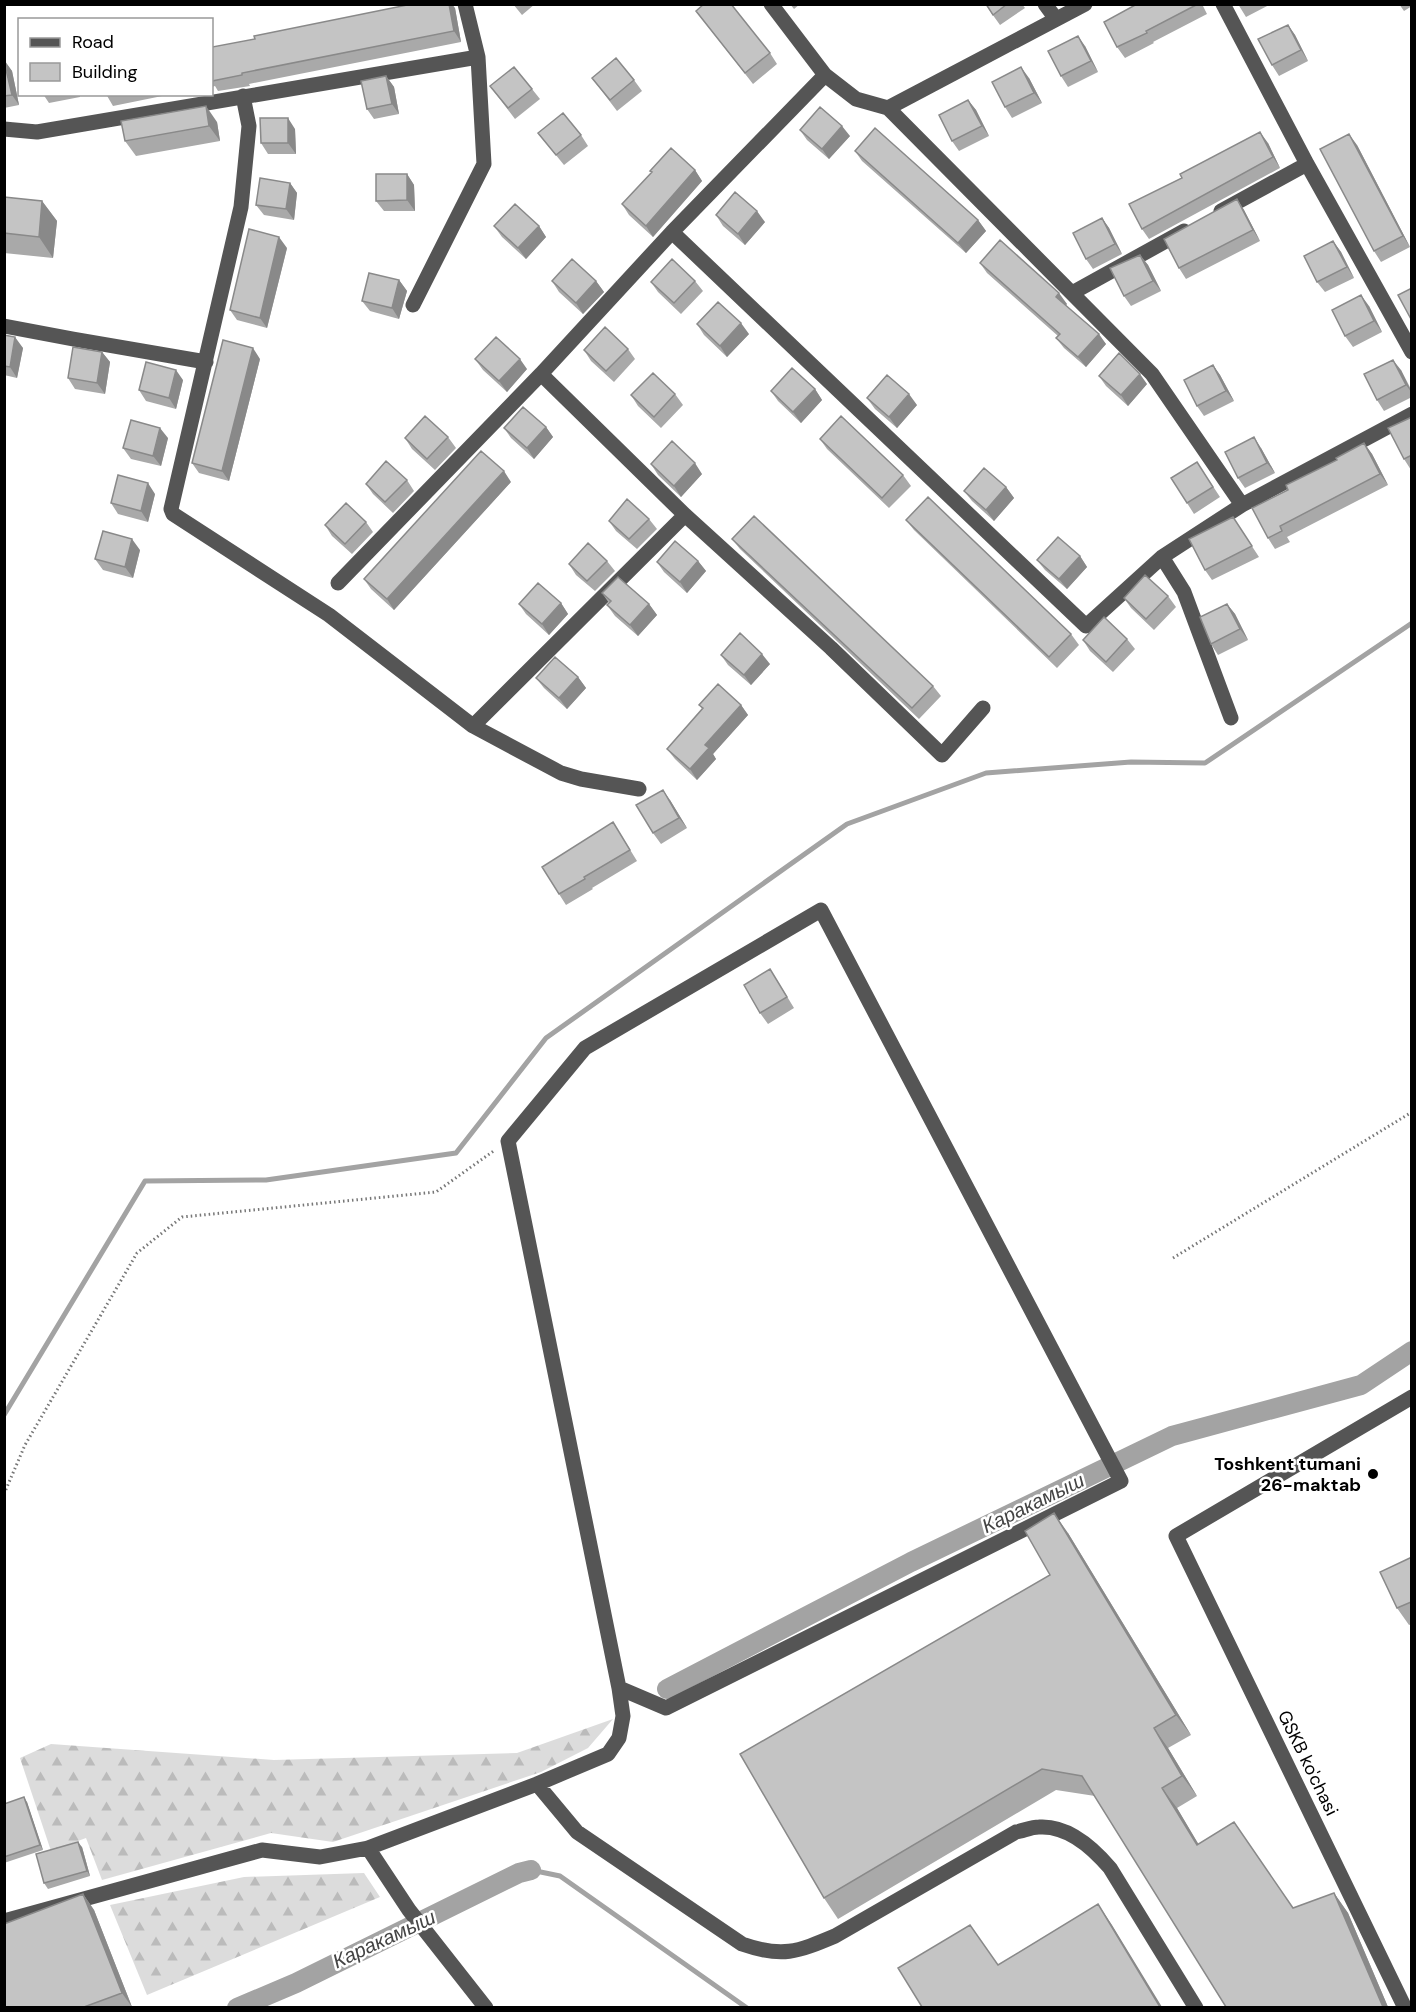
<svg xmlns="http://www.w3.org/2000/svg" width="1416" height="2012" viewBox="0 0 1416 2012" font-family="'DM Sans',sans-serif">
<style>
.forest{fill:url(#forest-firs)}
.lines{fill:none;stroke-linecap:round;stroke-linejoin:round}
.stream{stroke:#a3a3a3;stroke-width:5}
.canal{stroke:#a3a3a3;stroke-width:20}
.path{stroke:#777;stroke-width:3;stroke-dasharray:1.5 3;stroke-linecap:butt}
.minor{stroke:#555;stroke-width:15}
.wall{fill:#a9a9a9}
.shaded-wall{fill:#898989}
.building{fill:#c4c4c4;stroke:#898989;stroke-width:1.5}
.poi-dot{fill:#000;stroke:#fff;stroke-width:2}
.labels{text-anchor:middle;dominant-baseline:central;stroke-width:5;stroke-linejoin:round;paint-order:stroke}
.poi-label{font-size:18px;font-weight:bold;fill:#000;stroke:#fff;text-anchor:end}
.street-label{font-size:18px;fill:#000;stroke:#fff}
.water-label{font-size:20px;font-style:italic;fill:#444;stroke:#fff}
</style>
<defs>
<pattern id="forest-firs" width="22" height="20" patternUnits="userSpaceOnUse" patternTransform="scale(1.5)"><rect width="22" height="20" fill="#dcdcdc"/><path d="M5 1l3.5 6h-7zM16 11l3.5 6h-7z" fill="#bbb"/></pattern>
</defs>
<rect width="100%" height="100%" fill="#fff"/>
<path class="forest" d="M613,1719l-25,29 -47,24 -208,70 -62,-9 -169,47 -16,-42 -35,13 -31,-93 31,-14 223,16 243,-7z
M364,1873l16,24 -233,98 -37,-90 134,-28z"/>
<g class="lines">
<path class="stream" d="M4,1415l141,-234 121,-1 190,-27 90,-115 301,-214 139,-51 145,-11 74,1 207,-140
M531,1870l29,6 187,132"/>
<path class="canal" d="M667,1689l244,-127 261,-126 189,-51 51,-34
M237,2008l59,-25 223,-110 12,-3"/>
<path class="path" d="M1173,1258l239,-146
M4,1494l21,-49 112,-192 45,-36 254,-25 59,-42"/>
<path class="minor" d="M771,4l54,71 31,24 32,9 264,266 90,131
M1045,4l11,15
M1223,4l84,160 105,188
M243,96l6,30 -8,81 -70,302 2,5 156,101 144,111 88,47 20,6 58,10
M888,108l197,-104
M4,129l33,3 441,-75
M1221,211l86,-47
M672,232l414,394 76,-69 80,-52 170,-91
M1072,293l112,-62
M413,305l71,-141 -6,-107 -13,-53
M4,326l69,13 133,23
M541,374l144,141 146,133 111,107 41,-47
M1162,557l22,35 47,126
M338,583l203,-209 131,-142 153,-157
M473,726l212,-211
M537,1784l71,-30 11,-16 4,-22 -4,-28 -111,-547 77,-93 236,-138 300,571 -455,227 -47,-20
M368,1848l41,62 77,98
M4,1921l258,-71 58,7 48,-9 169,-64 40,48 165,112c40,14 55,8 93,-8l181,-104c7,-1 15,-5 23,-5 29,-2 54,21 71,41l86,140
M1405,2008l-229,-472 236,-139"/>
</g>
<path class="wall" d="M513,4h22l-13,11z
M790,4h10l-6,5z
M985,4h37l3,4 -25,17z
M1137,4h65l5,10 -54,28 1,1 -29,15 -8,-11z
M1238,4h33l-25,13z
M1399,4h13v2l-8,5z
M455,8l6,34 -212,42 1,2 -32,5 -3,-5 -3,1v-40z
M696,11l74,42 7,11 -24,20z
M1288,25l7,10 13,26 -29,15 -7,-11z
M1085,46l13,26 -30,15 -7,-11z
M4,61l8,10 7,34 -15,3z
M386,76l8,11 5,27 -25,5 -7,-10z
M592,78l42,2 8,11 -25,20z
M1029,78l13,25 -30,15 -7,-11z
M490,86l42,3 8,10 -25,20z
M43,94h37v3l-31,6z
M106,94h66l-59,12z
M968,100l8,10 13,26 -30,15 -7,-10z
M217,122l3,19 -84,15 -11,-15z
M295,129l1,25h-28l-7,-11z
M800,130l50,6 -21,23 -22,-19z
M538,133l43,2 7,11 -24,19z
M1268,143l12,25 -131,71 -7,-10z
M1357,145l53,102 -29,15 -7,-11z
M855,151l123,69 8,11 -20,22 -104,-92z
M695,170l7,11 -49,56 -24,-22 -7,-11z
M407,174l7,11 1,26h-31l-8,-10z
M290,183l7,10 -3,27 -30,-5 -8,-10z
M4,197l38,4 15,20 -4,37 -49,-5z
M1237,199l7,11 16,31 -74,38 -7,-11z
M716,215l49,7 -20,23 -22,-19z
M1102,218l7,10 13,26 -29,15 -7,-10z
M494,226h45l7,11 -20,22 -24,-22z
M1333,241l8,11 13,26 -29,14 -8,-10z
M287,248l-20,80 -30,-8 -7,-10z
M1140,255l8,10 13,26 -30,15 -7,-10z
M980,263l87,41 -1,1 40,39 -20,23 -22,-19 -8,-10 2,-2 -71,-63z
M399,280l8,11 -8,28 -29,-8 -8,-10z
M552,281h44l8,11 -21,22 -24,-22z
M695,281l8,10 -22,23 -23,-22 -7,-10z
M1369,306l13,26 -29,15 -8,-11z
M697,324l52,10 -22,23 -23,-22z
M4,335l19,13 -6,30 -13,-3z
M628,349l7,10 -21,23 -23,-21 -7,-11z
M102,352l8,10 -5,32 -30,-5 -7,-11z
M260,359l-31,122 -30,-8 -7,-10z
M475,359l52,10 -20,23 -24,-22z
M1213,365l7,10 14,26 -30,15 -7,-10z
M1401,370l11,21v6l-28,14 -7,-11z
M1099,376l48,8 -19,22 -22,-20z
M183,380l-7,29 -30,-8 -7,-11z
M815,389l7,11 -21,23 -23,-22 -7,-10z
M675,394l8,11 -22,23 -23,-22 -7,-11z
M867,398l50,7 -20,23 -22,-19z
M1412,417v52l-1,1 -7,-11z
M546,427l7,10 -19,22 -23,-21 -7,-10z
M448,437l8,11 -21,22 -23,-21 -7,-11z
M168,438l-7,28 -30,-7 -8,-11z
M820,439l83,36 8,11 -22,22 -62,-59z
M1364,443l8,11 16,31 -101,52 3,5 -15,7 -7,-11 20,-48z
M1261,448l14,25 -30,15 -7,-10z
M1197,462l23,35 -26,17 -7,-11z
M651,464l51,10 -21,23 -23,-22z
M407,480l7,11 -21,22 -20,-19 -7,-10z
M511,482l-117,128 -23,-21 -7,-10z
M1006,487l8,11 -20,23 -22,-20 -8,-10z
M155,494l-7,28 -30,-8 -7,-11z
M649,519l8,10 -20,20 -21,-18 -7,-10z
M906,520l165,114 8,11 -22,23 -143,-138z
M366,522l7,10 -21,22 -20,-18 -7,-11z
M1240,528l19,29 -47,23 -7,-10z
M732,539l201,147 8,10 -22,23 -179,-170z
M140,550l-7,28 -30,-8 -8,-11z
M1080,556l7,11 -20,22 -22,-19 -8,-10z
M607,561l8,10 -20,20 -19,-16 -7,-11z
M698,561l8,10 -19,22 -23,-21 -7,-10z
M602,593l47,11 8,11 -19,21 -23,-20 -8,-11 2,-2z
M1168,596l8,11 -22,23 -23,-22 -7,-10z
M561,603l7,11 -19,21 -23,-21 -7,-10z
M1227,604l8,10 13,26 -30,15 -7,-11z
M1127,639l8,10 -22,23 -23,-21 -7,-11z
M721,655l49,9 -19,21 -23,-20z
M578,677l8,11 -19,21 -23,-21 -8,-10z
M699,705h42l7,10 -35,39 3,5 -19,21 -22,-21 -8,-10 35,-40z
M670,800l17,28 -26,16 -8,-11z
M613,822l24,39 -45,27 1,1 -27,16 -7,-11z
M777,980l17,28 -26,16 -8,-11z
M1068,1533l123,202 -23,13 29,48 -20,12 21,36 95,64 41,-15 14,20 40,94h-162l-131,-211 -39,-6 -218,129 -14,-21 226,-323z
M1412,1557v67l-3,1 -12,-17z
M27,1802l16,48 -39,13v-59z
M82,1847l8,29 -42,13 -4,-6z
M83,1894l11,16 38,97h-128z"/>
<path class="shaded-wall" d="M449,4h3l3,4 6,34 -7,-11z
M1288,25l7,10 13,26 -7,-11z
M1078,36l7,10 13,26 -7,-11z
M5,61l7,10 7,34 -7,-10z
M1021,67l8,11 13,25 -8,-10z
M386,76l8,11 5,27 -7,-10z
M968,100l8,10 13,26 -7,-10z
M206,106l11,16 3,19 -11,-15z
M288,118l7,11 1,25 -8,-11z
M842,126l8,10 -21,23 -7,-10z
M1260,132l8,11 12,25 -7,-11z
M1349,134l8,11 53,102 -7,-11z
M695,170l7,11 -49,56 -7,-11z
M407,174l7,11 1,26 -8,-11z
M290,183l7,10 -3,27 -8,-11z
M1237,199l7,11 16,31 -7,-11z
M42,201l15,20 -4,37 -14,-21z
M757,211l8,11 -20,23 -7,-11z
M1102,218l7,10 13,26 -7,-10z
M978,220l8,11 -20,22 -8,-10z
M539,226l7,11 -20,22 -8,-11z
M279,237l8,11 -20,80 -7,-10z
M1333,241l8,11 13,26 -7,-11z
M1140,255l8,10 13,26 -8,-10z
M399,280l8,11 -8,28 -7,-11z
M596,281l8,11 -21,22 -7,-11z
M1059,293l8,11 -3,3 -8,-10z
M1361,295l8,11 13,26 -8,-11z
M741,323l8,11 -22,23 -7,-11z
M1099,334l7,10 -20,23 -8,-10z
M15,337l8,11 -6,30 -7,-11z
M253,348l7,11 -31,122 -7,-10z
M102,352l8,10 -5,32 -8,-11z
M520,359l7,10 -20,23 -8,-11z
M1393,360l8,10 11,23 -6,-8z
M1213,365l7,10 14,26 -8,-10z
M176,370l7,10 -7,29 -7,-11z
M1140,374l7,10 -19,22 -7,-11z
M815,389l7,11 -21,23 -8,-11z
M909,394l8,11 -20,23 -8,-11z
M546,427l7,10 -19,22 -7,-11z
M160,428l8,10 -7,28 -8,-10z
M1254,437l7,11 14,25 -8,-10z
M1364,443l8,11 16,31 -8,-11z
M695,463l7,11 -21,23 -7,-11z
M504,471l7,11 -117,128 -7,-11z
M148,483l7,11 -7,28 -7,-11z
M1006,487l8,11 -20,23 -8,-11z
M132,539l8,11 -7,28 -8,-11z
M1080,556l7,11 -20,22 -8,-10z
M698,561l8,10 -19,22 -7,-11z
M561,603l7,11 -19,21 -7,-11z
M649,604l8,11 -19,21 -8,-11z
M1227,604l8,10 13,26 -8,-11z
M762,654l8,10 -19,21 -7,-10z
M578,677l8,11 -19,21 -8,-11z
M741,705l7,10 -35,39 3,5 -19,21 -7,-11 15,-24z
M663,790l7,10 17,28 -8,-10z
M1054,1513l14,20 123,202 -15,-20z
M1154,1728l14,20 29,48 -15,-20z
M1162,1788l15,20 34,57 -14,-20z
M24,1797l3,5 16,48 -3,-5z
M78,1842l4,5 8,29 -3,-5z
M1334,1893l14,20 40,94h-5z
M83,1894l11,16 38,97 -10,-14z
M1098,1904l14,21 50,82h-2z"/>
<path class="building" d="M412,4h37l5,27 -212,42v2l-30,6v-34l43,-8 -1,-3z
M704,4h27l39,49 -25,20 -49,-62z
M986,4h21l-14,11z
M1137,4h61l-52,27 1,2 -30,14 -13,-25z
M1288,25l13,25 -29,15 -14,-26z
M1078,36l13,25 -30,15 -13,-25z
M616,58l18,22 -24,20 -18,-22z
M4,61l8,34 -8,1z
M514,67l18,22 -24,19 -18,-22z
M1021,67l13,26 -29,14 -13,-25z
M386,76l6,28 -25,5 -6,-28z
M968,100l14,26 -30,15 -13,-26z
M206,106l3,20 -84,15 -4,-20z
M820,107l22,19 -20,23 -22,-19z
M563,113l18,22 -25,20 -18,-22z
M260,118h28v25h-27z
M875,128l103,92 -20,23 -103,-92z
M1260,132l13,25 -131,72 -13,-25 53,-26 -2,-4z
M1349,134l54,102 -29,15 -54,-102z
M671,148l24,22 -49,56 -24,-22 30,-32 -2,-1z
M376,174h31v26l-31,1z
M260,178l30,5 -4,26 -30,-4z
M735,192l22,19 -19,23 -22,-19z
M4,197l38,4 -3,36 -35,-4z
M1237,199l16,31 -74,38 -15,-29z
M515,204l24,22 -21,22 -24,-22z
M1102,218l13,26 -29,15 -13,-26z
M249,229l30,8 -19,81 -30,-8z
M1000,240l59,53 -3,4 43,37 -21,23 -22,-19 4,-4 -80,-71z
M1333,241l14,26 -30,15 -13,-26z
M1140,255l13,26 -29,15 -14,-28z
M572,259l24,22 -20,22 -24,-22z
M672,259l23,22 -21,22 -23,-21z
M369,273l30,7 -7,28 -30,-7z
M1412,288v33l-14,-26z
M1361,295l13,26 -29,15 -13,-26z
M718,302l23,21 -21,23 -23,-22z
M605,327l23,22 -22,22 -22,-21z
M4,335l11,2 -5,30 -6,-1z
M496,337l24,22 -21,22 -24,-22z
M223,340l30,8 -31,123 -30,-8z
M73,347l29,5 -5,31 -29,-5z
M1119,353l21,21 -19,21 -22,-19z
M1393,360l13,25 -29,15 -13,-26z
M146,362l30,8 -7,28 -30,-8z
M1213,365l13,26 -29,15 -13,-26z
M792,368l23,21 -22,23 -22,-21z
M653,373l22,21 -21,23 -23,-22z
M887,375l22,19 -20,23 -22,-19z
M523,407l23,20 -19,21 -23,-20z
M425,416l23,21 -21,22 -22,-21z
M841,416l62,59 -21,23 -62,-59z
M1412,417v38l-8,4 -16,-31z
M131,420l29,8 -7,28 -30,-8z
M1254,437l13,26 -29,15 -13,-26z
M672,441l23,22 -21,23 -23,-22z
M1364,443l16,31 -100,52 2,5 -14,7 -16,-30 36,-18 -2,-5 51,-25 -1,-2z
M481,451l23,20 -117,128 -23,-20z
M386,461l21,19 -22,22 -19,-18z
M1197,462l16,25 -26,16 -16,-25z
M984,468l22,19 -20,23 -22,-19z
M118,475l30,8 -7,28 -30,-8z
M928,497l143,137 -22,23 -143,-137z
M627,499l22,20 -20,20 -20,-18z
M346,503l20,19 -21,22 -20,-19z
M754,516l179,170 -21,22 -180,-169z
M1233,517l19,29 -47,24 -16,-31z
M103,531l29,8 -7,28 -30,-8z
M1058,537l22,19 -21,23 -22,-19z
M675,541l23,20 -18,21 -23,-20z
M588,543l19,18 -20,20 -18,-17z
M1145,575l23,21 -22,23 -22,-21z
M618,577l31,27 -19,21 -23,-20 4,-4 -9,-8z
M538,583l23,20 -19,21 -23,-20z
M1227,604l13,25 -29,15 -11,-27z
M1104,617l23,22 -21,23 -23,-22z
M740,633l22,21 -18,21 -23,-20z
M555,657l23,20 -19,21 -23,-20z
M718,684l23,21 -36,40 4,3 -19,21 -23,-20 36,-41 -4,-3z
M663,790l16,28 -26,15 -17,-28z
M613,822l17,28 -46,27 1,2 -26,15 -17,-27z
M770,969l17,28 -27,16 -16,-28z
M1054,1513l122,202 -22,13 28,48 -20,12 35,57 37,-23 59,86 41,-15 49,114h-157l-144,-231 -40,-7 -218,129 -84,-144 310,-179 -25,-44z
M1412,1557v45h-1l-14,6 -17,-36z
M24,1797l16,48 -36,12v-53z
M78,1842l9,29 -43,12 -8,-29z
M83,1894l39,99 -38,14h-80v-83z
M1098,1904l62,103h-238l-24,-39 72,-43 28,40z"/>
<circle class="poi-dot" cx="1373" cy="1474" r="6"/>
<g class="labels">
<g class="poi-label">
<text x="1361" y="1464">Toshkent tumani<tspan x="1361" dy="21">26-maktab</tspan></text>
</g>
<g class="street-label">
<text transform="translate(1308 1763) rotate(64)">GSKB ko'chasi</text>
</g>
<g class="water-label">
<text transform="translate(1033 1503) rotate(-26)">Каракамыш</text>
<text transform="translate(384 1939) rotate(-25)">Каракамыш</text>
</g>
</g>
<rect width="1416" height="2012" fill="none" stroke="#000000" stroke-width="12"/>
<rect x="18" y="18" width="195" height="78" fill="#ffffff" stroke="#999999" stroke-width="1.5"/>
<rect x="30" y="38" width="30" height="9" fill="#555555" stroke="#999999" stroke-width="1.5"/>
<text x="72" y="48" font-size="18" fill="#000000">Road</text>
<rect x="30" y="63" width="30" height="18" fill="#c4c4c4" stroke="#999999" stroke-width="1.5"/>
<text x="72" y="78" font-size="18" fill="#000000">Building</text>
</svg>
